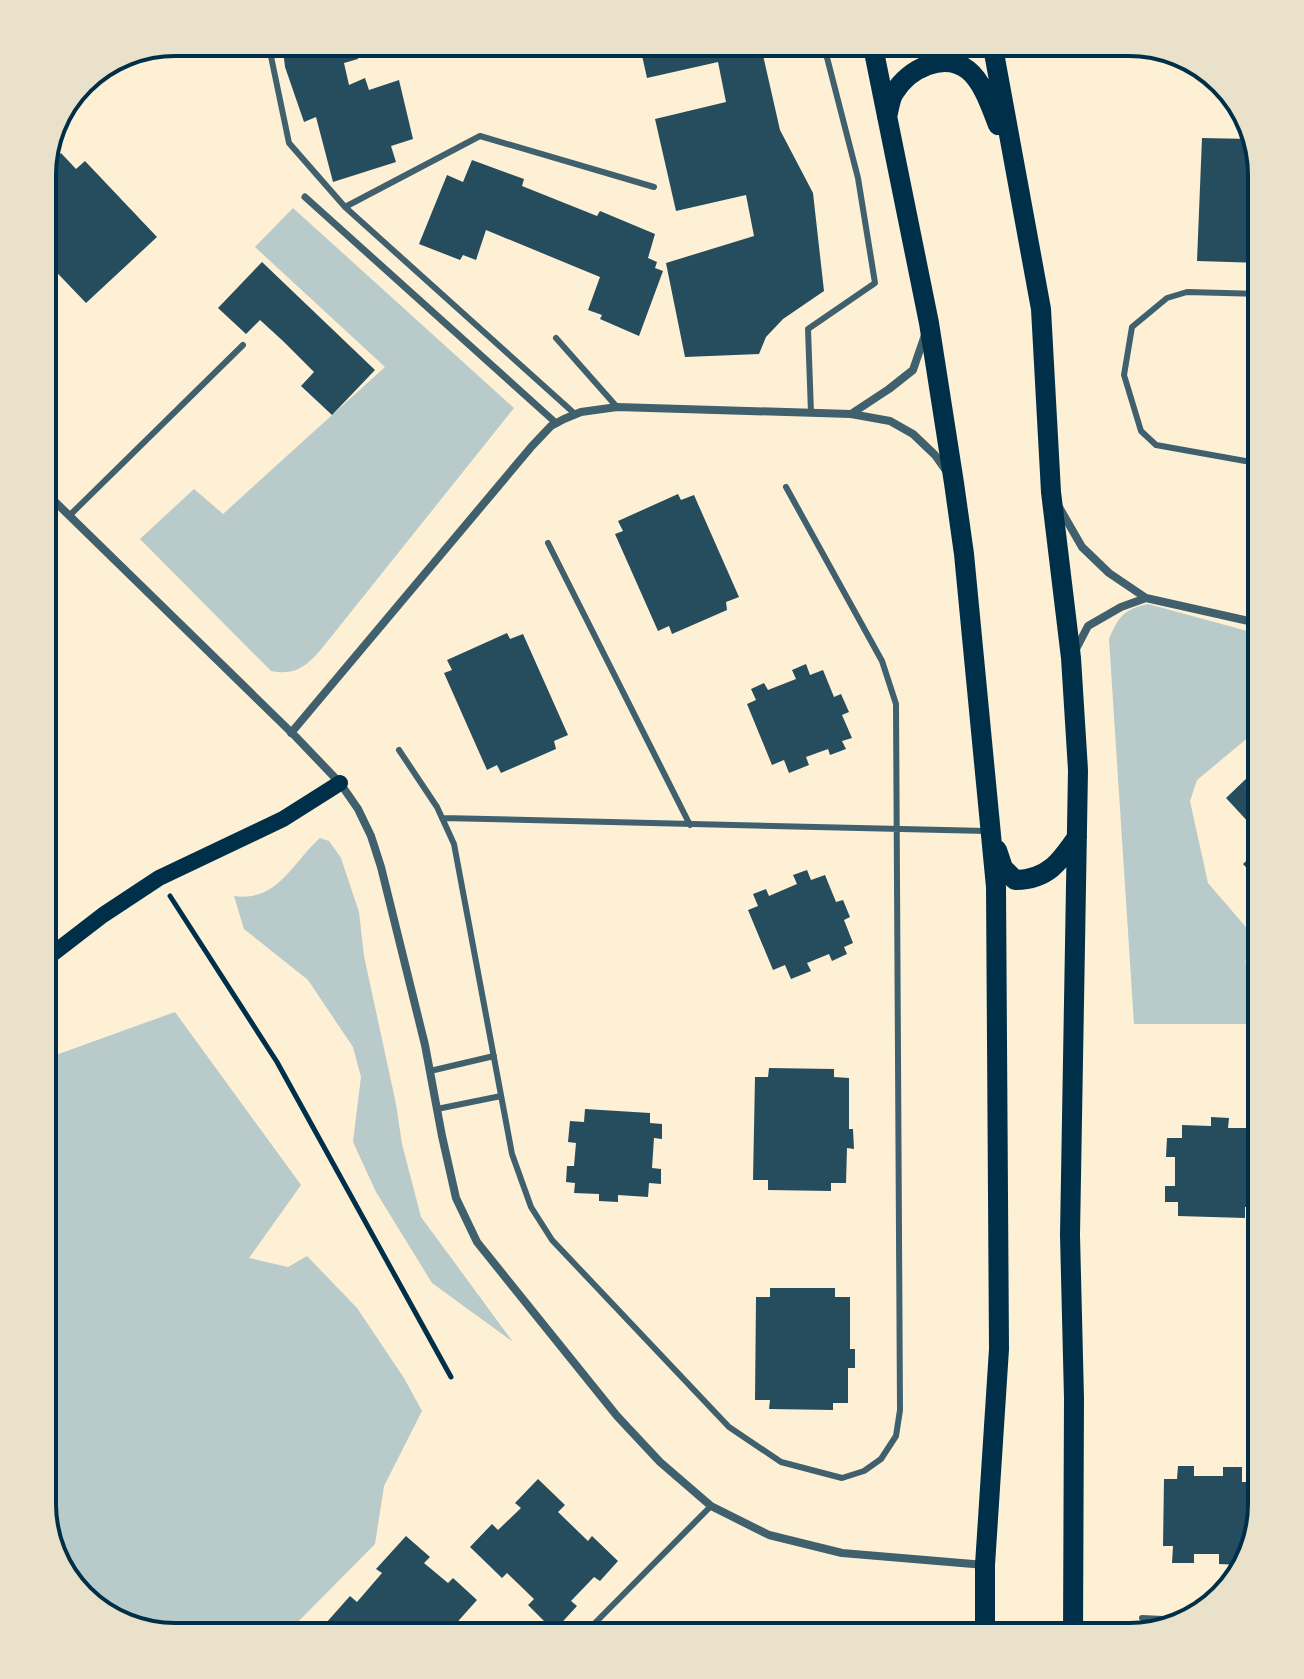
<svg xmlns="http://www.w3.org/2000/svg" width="1304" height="1679" viewBox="0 0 1304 1679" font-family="'Space Grotesk',sans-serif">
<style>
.green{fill:#b9caca}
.building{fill:#264d5e}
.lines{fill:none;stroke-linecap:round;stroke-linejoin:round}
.path{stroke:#003049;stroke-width:5}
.service{stroke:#3f606c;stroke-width:6}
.pedestrian{stroke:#3f606c;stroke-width:7}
.minor{stroke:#3f606c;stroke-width:8}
.secondary{stroke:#003049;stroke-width:16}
.primary{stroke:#003049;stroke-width:20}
.rim{fill:none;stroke:#003049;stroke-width:4}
</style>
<rect width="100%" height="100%" fill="#fdf0d5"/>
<path class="green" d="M293,208l221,200 -191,239c-15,18 -27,29 -52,24l-131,-132 54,-50 29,25 162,-147 -130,-120z
M1148,604l114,31v91l-65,54 -7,21 18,82 49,57 -12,22 17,15v47h-128l-25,-385c9,-22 15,-30 39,-35z
M320,838l9,3 12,17 18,54 5,44 32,148 6,40 19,73 92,125 -81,-59 -56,-91 -23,-50 8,-65 -8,-30 -45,-67 -64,-51 -10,-33c44,6 57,-32 86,-58z
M175,1012l126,173 -52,73 39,9 19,-11 50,52 47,70 18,33 -38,75 -9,58 -92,93h-116l-58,-18 -45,-42 -22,-73v-444z"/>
<path class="building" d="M282,42h74l2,17 -14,4 5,22 16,-7 4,12 30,-10 14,59 -22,7 5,16 -63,20 -17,-65 -12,5 -19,-55z
M639,42h121l20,88 33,63 11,98 -41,28 -17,18 -7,17 -74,3 -19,-94 88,-27 -8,-41 -70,16 -21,-92 71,-17 -8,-40 -71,16z
M1202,138l49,1 11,36v88l-65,-2z
M61,153l15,16 9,-8 72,76 -71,66 -44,-46v-87z
M472,160l52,19 -2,7 75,30 3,-5 55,23 -7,24 9,4 -2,6 8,3 -24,65 -39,-17 2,-4 -14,-5 12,-33 -114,-47 -10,30 -13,-5 -3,5 -41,-16 28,-69 16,7z
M262,262l113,108 -43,45 -31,-29 13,-14 -31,-31 -23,-21 -14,14 -28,-26z
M678,494l3,6 13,-5 45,102 -13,5 1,8 -55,24 -3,-8 -11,5 -43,-97 8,-3 -5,-10z
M507,633l3,6 13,-5 45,101 -14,6 2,8 -55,24 -4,-8 -10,5 -43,-97 8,-3 -5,-10z
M806,664l4,11 13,-5 11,27 7,-3 8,18 -7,3 10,23 -10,3 4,8 -16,6 -2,-6 -22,8 3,8 -20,8 -5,-13 -12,5 -25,-61 9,-4 -5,-11 13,-6 4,7 28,-11 -4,-9z
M1262,770v61l-8,-9 -3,3 -25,-27 24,-23 3,3z
M1262,846v38l-19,-20z
M807,870l4,10 14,-5 11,27 7,-2 7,17 -6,3 9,23 -9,4 3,7 -15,7 -3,-7 -22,9 4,8 -20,8 -6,-14 -12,5 -25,-60 10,-4 -5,-12 13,-5 3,7 28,-12 -4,-9z
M769,1068l65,1v8l15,1v51h4l1,20 -7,-1 -1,35h-15v8l-63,-1v-10h-15l2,-103h13z
M585,1109l65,4v10l12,1v15l-8,-1 -2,30 9,1v15l-12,-1 -1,14 -30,-2v7l-19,-1v-7l-25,-1 1,-10 -9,-1 1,-16h7l2,-23 -8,-1 2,-21 14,1z
M1211,1117l18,1 -1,10h19v12h15v21h-8l-1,26h9v21l-17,-1v11l-67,-2v-14h-13v-16h10v-29h-9l1,-19h15v-13l29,1z
M770,1288h65v9h15v52h5v19h-7v35h-15v7l-64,-1 1,-9h-15l1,-103h14z
M1178,1466h16v10h29v-9h19v15h13l-1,29 6,1 -5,17h-3l-2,18h-10v18l-21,-1v-10h-25v9h-22l1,-17h-10l1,-67h13z
M538,1479l27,26 -7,7 30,29 4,-5 26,25 -18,20 -6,-4 -23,24 6,5 -23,25 -26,-26 6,-6 -27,-26 -5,5 -32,-31 22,-23 6,6 23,-22 -6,-5z
M406,1536l24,21 -6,6 24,20 5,-5 24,22 -25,28 -7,-7 -14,16h-89l-16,-14 24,-27 7,6 25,-29 -6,-4z
M654,1624l36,2v11h-37z
M728,1631l45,2 -1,4h-45z"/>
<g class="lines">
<path class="path" d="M170,896l107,166 174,315"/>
<path class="service" d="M268,42l21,101 56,64 230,207
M345,207l135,-71 174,51
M556,338l61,69
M811,413l-3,-84 67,-46 -17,-105 -35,-136
M1262,464l-106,-19 -15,-14 -17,-56 8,-48 35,-29 20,-6 75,2
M70,515l173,-170
M548,543l142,282
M399,750l38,57 17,37 58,310 19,53 21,33 177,187 52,35 61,16 22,-7 17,-12 15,-23 4,-26 -4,-706 -14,-43 -96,-174
M442,818l545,13
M430,1071l64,-15
M437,1109l64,-13
M1142,1618l42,2
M570,1637l21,-10 120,-121"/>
<path class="pedestrian" d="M305,197l251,226"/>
<path class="minor" d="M851,414l38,-25 24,-19 12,-35
M42,489l254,248 44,46 18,26 13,27 10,31 44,178 17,91 14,62 21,44 140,174 43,46 51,44 58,29 73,18 143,12
M1059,507l23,40 27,26 37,25 116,26
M1075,651l13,-25 33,-19 25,-9
M291,733l241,-287 19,-20 13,-7 17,-7 36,-5 234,7 39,7 23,13 22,21 12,17"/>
<path class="secondary" d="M42,962l61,-47 56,-37 124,-59 57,-36"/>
<path class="primary" d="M872,42l57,281 25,160 10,71 32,333 3,462 -14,216v72
M992,42l49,267 10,183 20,166 7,112 -8,465 4,163 -1,239
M887,117c2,-7 3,-18 7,-24 14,-24 50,-42 74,-23 15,12 23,37 30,55
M997,850l6,18 12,12c32,0 45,-18 62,-43"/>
</g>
<path d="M0 0H1304V1679H0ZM175 56H1129A119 119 0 0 1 1248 175V1504A119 119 0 0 1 1129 1623H175A119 119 0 0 1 56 1504V175A119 119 0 0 1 175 56Z" fill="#e9e1ca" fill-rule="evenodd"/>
<path class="rim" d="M175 56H1129A119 119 0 0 1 1248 175V1504A119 119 0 0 1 1129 1623H175A119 119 0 0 1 56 1504V175A119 119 0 0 1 175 56Z"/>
</svg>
